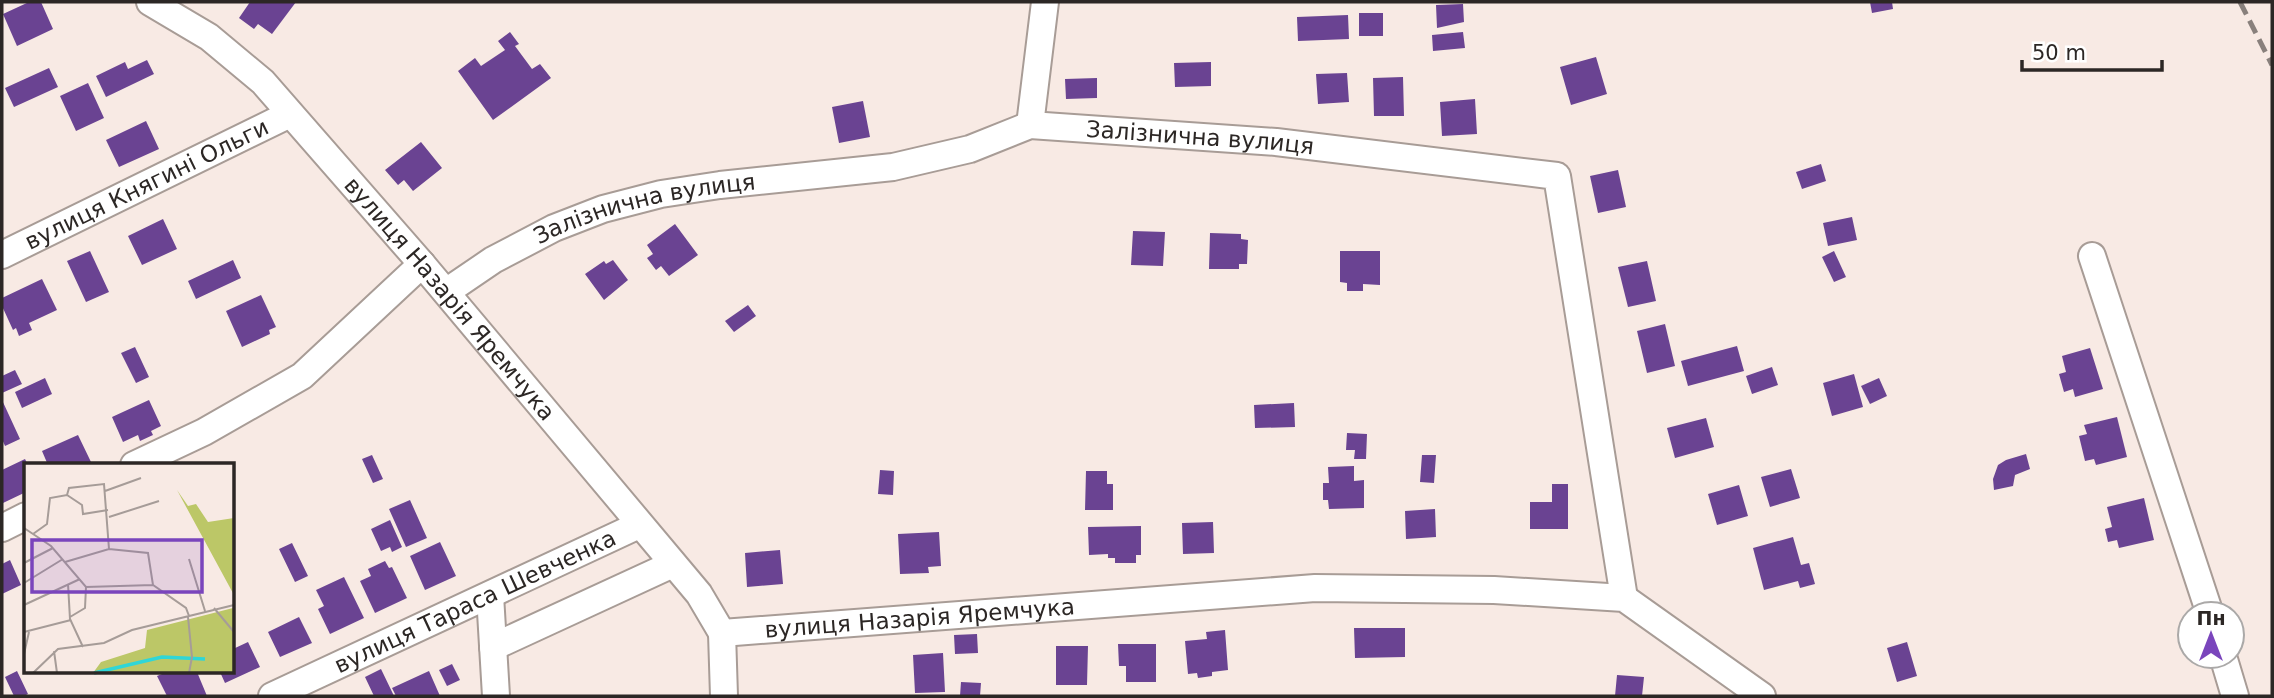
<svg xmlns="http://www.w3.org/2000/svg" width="2274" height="698" viewBox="0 0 2274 698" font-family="'DejaVu Sans',sans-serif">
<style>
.building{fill:#6a4392}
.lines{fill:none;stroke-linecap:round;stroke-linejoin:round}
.minor-casing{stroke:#a89c96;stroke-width:30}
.minor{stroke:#fff;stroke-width:26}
.rail{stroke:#89807c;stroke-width:5;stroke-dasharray:14 7;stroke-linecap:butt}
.labels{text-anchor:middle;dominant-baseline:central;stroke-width:7;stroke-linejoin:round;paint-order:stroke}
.street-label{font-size:23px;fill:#2c2725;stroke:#fff}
.inset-river{fill:none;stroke:#2fd6d7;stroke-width:3.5}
.inset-road{fill:none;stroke:#a69c98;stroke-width:2}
.view{fill:#7a45bc;fill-opacity:0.15;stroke:#7a45bc;stroke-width:3.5}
.inset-edge{fill:none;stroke:#2c2725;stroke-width:3.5}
</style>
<rect width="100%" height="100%" fill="#f8eae4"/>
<path class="building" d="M29,2h12l12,27 -36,17 -14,-32z
M250,2h46l-24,32 -14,-10 -4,5 -15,-11z
M1870,2h22l1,7 -21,4z
M1463,4l1,18 -27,6 -1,-23z
M1359,13h24v23h-24z
M1348,15l1,24 -51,2 -1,-24z
M510,32l9,12 -4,2 17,23 8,-5 11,14 -58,42 -35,-49 17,-13 6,8 24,-16 -7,-9z
M1463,32l2,16 -32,3 -1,-16z
M1596,57l11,37 -36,11 -11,-38z
M147,60l7,14 -48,23 -10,-21 29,-14 3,7z
M1211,62v24l-36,1 -1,-24z
M49,68l9,19 -44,20 -9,-19z
M1347,73l2,29 -31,2 -2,-30z
M1403,77l1,39h-30l-1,-38z
M1097,78v20l-31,1 -1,-20z
M88,83l16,35 -28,13 -16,-35z
M1475,99l2,35 -35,2 -2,-34z
M863,101l7,36 -31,6 -7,-36z
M146,121l13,28 -40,18 -13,-27z
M421,142l21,26 -29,23 -9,-11 -6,5 -13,-15z
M1821,164l5,17 -24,8 -6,-17z
M1618,170l8,37 -28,6 -8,-37z
M1852,217l5,23 -29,6 -5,-23z
M163,219l14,30 -35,16 -14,-29z
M675,224l23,31 -29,21 -8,-10 -5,4 -9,-12 6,-4 -6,-9z
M1133,231l32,1 -2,34 -32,-1z
M1210,233l31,1v5l7,1 -1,24h-8v5h-30z
M90,251l19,41 -23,10 -19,-41z
M1340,251h40v34l-17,-1v7h-16v-8l-7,-1z
M1834,251l12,26 -12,5 -12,-25z
M233,260l8,18 -45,21 -8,-18z
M613,260l15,20 -24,20 -19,-26 19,-13 2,3z
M1647,261l9,40 -28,6 -10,-40z
M42,279l15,31 -28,13 3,7 -13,6 -3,-8 -3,2 -11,-24v-8z
M261,295l15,32 -7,3 1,4 -28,13 -16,-36z
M748,305l8,11 -22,16 -9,-11z
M1665,324l10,42 -28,7 -10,-42z
M1737,346l7,25 -56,15 -7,-25z
M135,347l14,30 -13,6 -15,-30z
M2090,348l13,41 -28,8 -2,-8 -9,3 -5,-18 7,-2 -4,-16z
M1772,367l6,18 -26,9 -6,-18z
M15,370l7,14 -20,9v-17z
M1854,374l9,33 -31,9 -9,-33z
M45,378l7,16 -30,14 -7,-16z
M1879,378l8,18 -17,8 -9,-18z
M2,400l18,39 -15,7 -3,-7z
M149,400l12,26 -10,5 2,4 -13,6 -2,-6 -15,7 -11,-25z
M1294,403l1,24 -40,1 -1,-23z
M2117,417l10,40 -31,8 -2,-6 -9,2 -6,-25 8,-2 -3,-9z
M1706,418l8,29 -39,11 -8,-30z
M1347,433l20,1 -1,25h-12l1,-9h-9z
M78,435l13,27 -7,3h-36l-6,-14z
M2026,454l4,15 -15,6 -2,11 -19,4 -1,-11 5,-14 8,-5z
M372,455l11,24 -10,4 -11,-24z
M1422,455h14l-2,28 -14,-1z
M25,459l3,6 -2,27 -23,11 -1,-33z
M1354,466v15l10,-1v28l-35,1 -1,-9h-5v-17h6l-1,-16z
M1791,469l9,29 -30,9 -9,-30z
M880,470l14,1 -1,24 -15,-1z
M1086,471h21v13h6v26h-28z
M1552,484h16v45h-38v-27h22z
M1739,485l9,31 -31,9 -9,-31z
M2144,498l10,42 -35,8 -2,-8 -9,2 -3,-13 7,-2 -5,-20z
M410,500l17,38 -21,9 -17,-38z
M1435,509l1,28 -30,2 -1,-28z
M390,520l12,27 -10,5 -2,-5 -9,4 -10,-22z
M1213,522l1,31 -31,1 -1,-31z
M1141,526v29h-5v8h-21v-5h-7v-4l-19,1 -1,-28z
M939,532l2,34 -13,1 1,6 -29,1 -2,-40z
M1793,537l8,28 8,-2 6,21 -15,4 -2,-7 -34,9 -11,-42z
M440,542l16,34 -31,14 -15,-34z
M292,543l16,33 -13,6 -16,-33z
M780,550l3,34 -36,3 -2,-34z
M10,560l11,25 -19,9v-30z
M385,561l4,7 3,-1 15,31 -32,15 -15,-32 11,-5 -3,-7z
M344,577l20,41 -34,16 -12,-25 6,-3 -8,-16z
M299,617l13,26 -32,14 -12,-25z
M1354,628h51v29l-50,1z
M1225,630l3,40 -16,2v4l-14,2 -1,-5 -9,1 -3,-33 22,-2 -1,-7z
M977,634l1,19 -23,1 -1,-19z
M248,642l12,25 -35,16 -5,-11h13v-23z
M1907,642l10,34 -20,6 -10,-34z
M1118,644h38v38h-30v-16h-7z
M1056,646h32l-1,39h-31z
M943,653l2,39 -30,1 -2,-38z
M452,664l8,16 -13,6 -8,-16z
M381,669l13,27h-20l-9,-19z
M17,671l11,23 -4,2h-10l-9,-19z
M429,671l11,25h-44l-4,-8z
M167,672h30l10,24h-40l-10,-20z
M1617,675l27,2 -2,19h-27z
M961,682l20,1 -1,13h-20z"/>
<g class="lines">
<defs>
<g id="minor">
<path id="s1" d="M150,2l59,35 54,45 159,182 277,330 23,39 593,-45 179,2 130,8 138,98"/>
<path d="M1030,125l15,-123"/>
<path id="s2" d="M2,255l288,-141"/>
<path d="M2092,256l118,358"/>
<path id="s3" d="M446,292l47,-32 61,-32 49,-19 58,-15 59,-9 173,-18 77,-18 60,-24 246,17 281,34 67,422"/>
<path d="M134,465l70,-33 98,-56 120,-112"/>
<path d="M2,528l24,-12"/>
<path d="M490,595l6,101"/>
<path d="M722,633l2,63"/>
<path d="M493,647l180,-83"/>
<path d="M2223,656l12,40"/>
<path id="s4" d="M272,696l367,-171"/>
</g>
</defs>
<use href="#minor" class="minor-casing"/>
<use href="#minor" class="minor"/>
<path class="rail" d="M2240,2l32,63"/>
</g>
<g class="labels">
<g class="street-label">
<text stroke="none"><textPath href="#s3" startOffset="786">Залізнична вулиця</textPath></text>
<text stroke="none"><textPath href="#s2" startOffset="161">вулиця Княгині Ольги</textPath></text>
<text stroke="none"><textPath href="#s3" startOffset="219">Залізнична вулиця</textPath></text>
<text stroke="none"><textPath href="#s1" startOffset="425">вулиця Назарія Яремчука</textPath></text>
<text stroke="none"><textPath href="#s4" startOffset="224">вулиця Тараса Шевченка</textPath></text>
<text stroke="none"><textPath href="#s1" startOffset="1055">вулиця Назарія Яремчука</textPath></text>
</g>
</g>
<g transform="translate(24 463)">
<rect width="210" height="210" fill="#f8eae4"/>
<path d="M153,27l11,16 8,-2 12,18 26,-4v77zM209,145l1,65h-141l8,-11 44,-14 2,-18z" fill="#bcc767"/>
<path class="inset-river" d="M70,210l68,-16 43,2"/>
<path class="inset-road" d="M81,28l36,-13M43,32l2,-7 35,-4 5,65M85,54l50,-16M0,65l27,18 35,41 67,-2 33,23 3,8M9,71l14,-10 3,-26 17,-3 15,10 1,9 25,-4M165,96l16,52M41,99l44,-13 39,4 5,32M0,100l29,-15M0,120l39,-24M44,121l2,35 13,28M0,142l56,-26M190,145l20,24M46,154l15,-9 1,-21M164,154l4,40 -3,16M0,169l47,-12M30,188l3,22M0,191l5,-22M9,210l25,-24 46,-6 28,-13 102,-25"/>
<path class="view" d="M8,77h170v52h-170z"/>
<rect width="210" height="210" class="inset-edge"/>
</g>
<rect width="2274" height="698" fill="none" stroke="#2c2725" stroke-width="7"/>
<g transform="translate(2211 635)"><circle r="33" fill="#ffffff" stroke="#aba9a8" stroke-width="2"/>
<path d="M0-5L12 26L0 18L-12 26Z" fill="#7a45bc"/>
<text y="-10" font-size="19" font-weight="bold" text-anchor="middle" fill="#2c2725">Пн</text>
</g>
<path d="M2022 60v10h140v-10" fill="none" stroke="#2c2725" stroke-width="3.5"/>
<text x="2032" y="60" font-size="21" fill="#2c2725" stroke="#ffffff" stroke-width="5" paint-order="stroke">50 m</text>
</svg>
